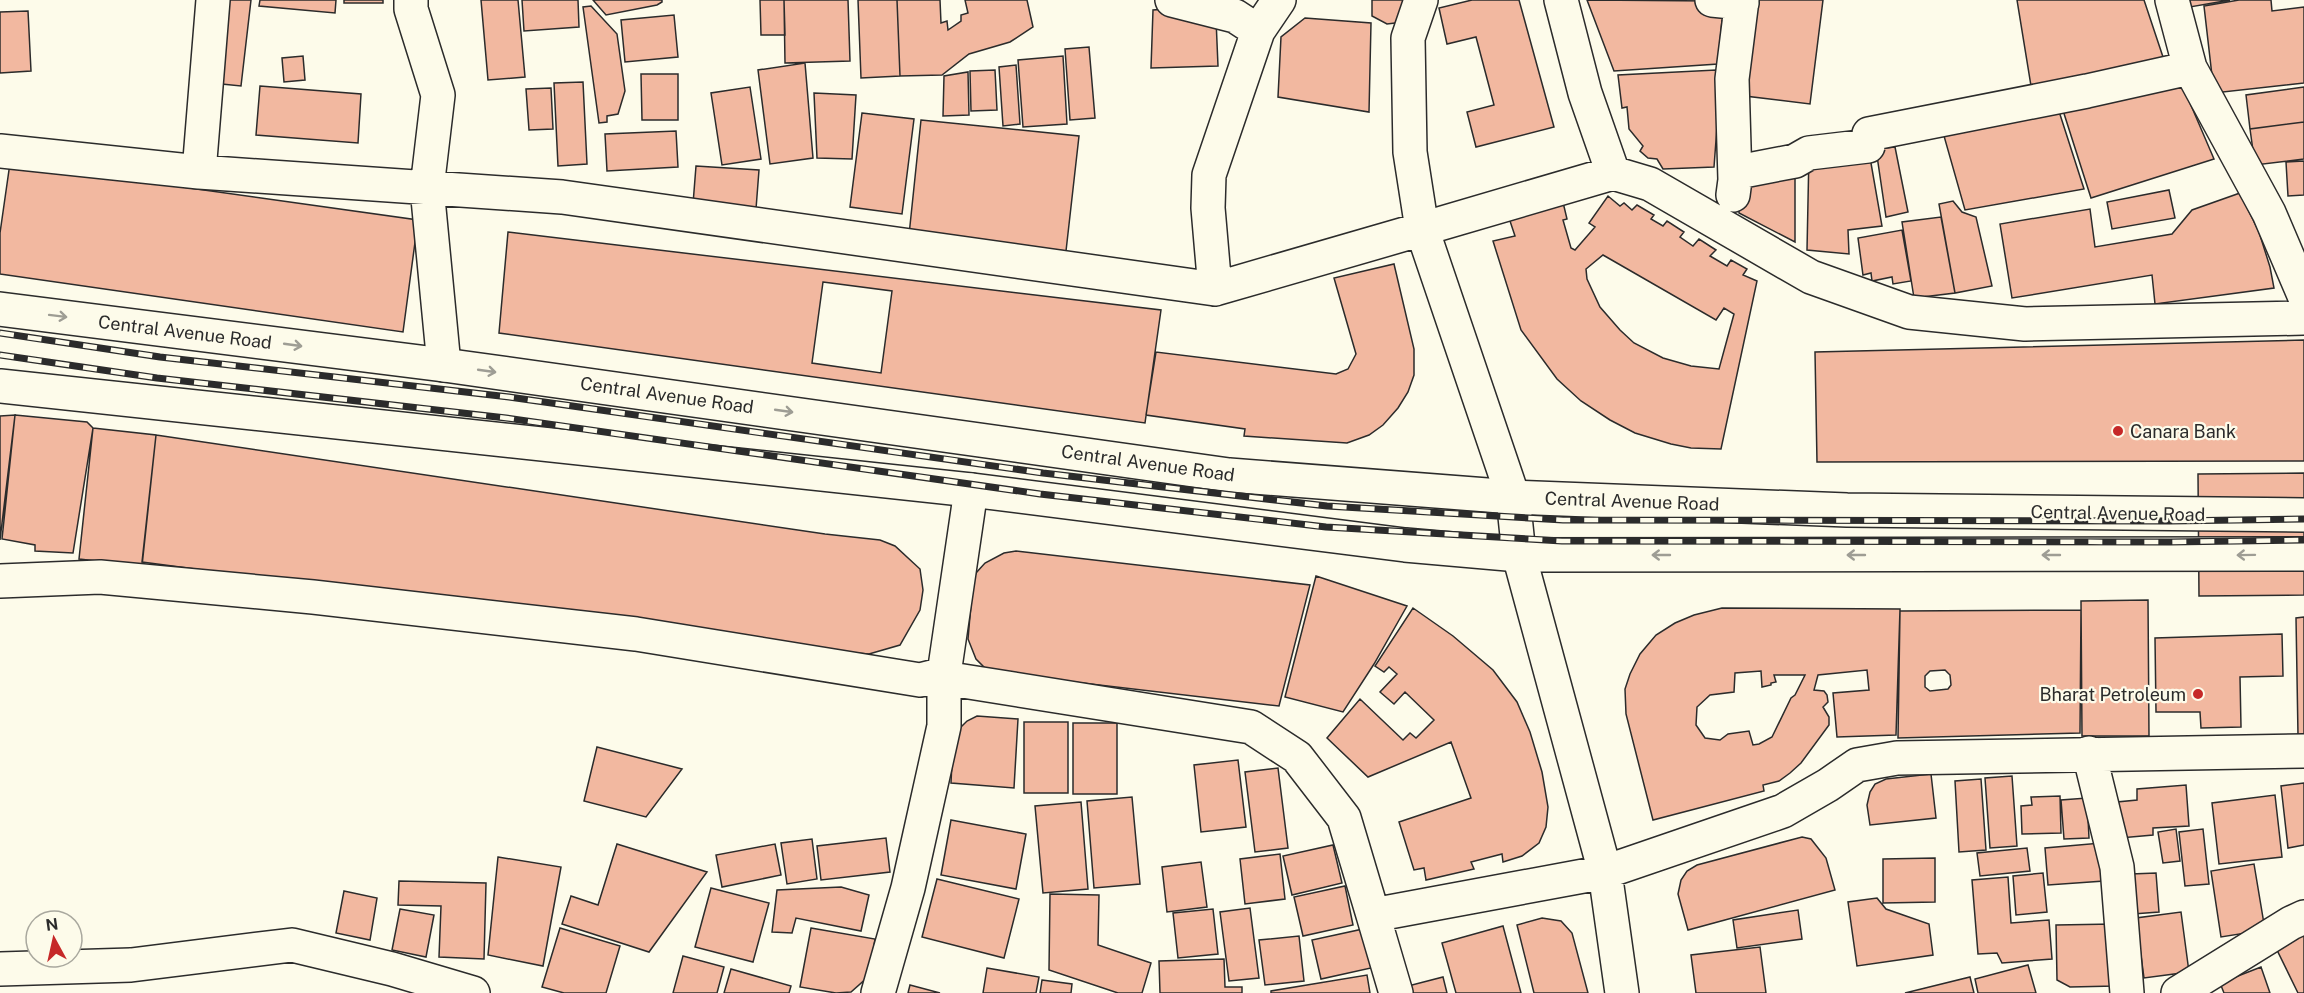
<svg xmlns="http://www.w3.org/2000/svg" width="2304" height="993" viewBox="0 0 2304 993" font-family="'Public Sans',sans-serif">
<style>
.building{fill:#f2b8a0;stroke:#2b2b2b;stroke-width:1.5;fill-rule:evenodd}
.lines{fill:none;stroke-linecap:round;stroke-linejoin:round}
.minor-casing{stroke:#2b2b2b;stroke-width:36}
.major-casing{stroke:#2b2b2b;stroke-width:36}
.minor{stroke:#fdfbea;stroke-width:33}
.major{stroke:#fdfbea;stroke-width:33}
.rail-casing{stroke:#2b2b2b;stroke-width:7}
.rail{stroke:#fdfbea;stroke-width:4.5;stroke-dasharray:14;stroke-linecap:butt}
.oneway{stroke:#9e9d94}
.poi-dot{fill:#c62828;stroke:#fdfbea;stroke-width:2}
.labels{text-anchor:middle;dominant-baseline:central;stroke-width:4.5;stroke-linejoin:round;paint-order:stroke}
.street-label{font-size:18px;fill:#2b2b2b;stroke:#fdfbea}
.poi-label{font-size:18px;fill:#2b2b2b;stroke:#fdfbea;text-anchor:start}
</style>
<rect width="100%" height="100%" fill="#fdfbea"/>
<path class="building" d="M222,0h29l-10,86 -29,-3z
M260,0h76l-1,13 -76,-7z
M344,0h39v3h-39z
M481,0h37l7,77 -37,3z
M522,0h56l1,27 -55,4z
M593,0h69v2l-5,3 -51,10z
M760,0h24l1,35h-24z
M784,0h64l2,61 -65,2z
M858,0h39l3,76 -39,2z
M897,0h43l1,23 6,-2 1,9 13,-9v-6l7,-2 -3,-13h62l6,27 -23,15 -41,12 -27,21 -42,1z
M1372,0h33l-2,22 -16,2 -15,-8z
M1472,0h47l35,127 -78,20 -9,-35 27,-7 -18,-68 -29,7 -8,-36z
M1587,0l127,1 9,8 -5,55 -104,7z
M1758,0h65l-13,104 -65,-8z
M2017,0h127l24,72 -135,26z
M2189,0h41l-40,7z
M2239,0h32l1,11 32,-4v76l-90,10 -10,-87z
M591,6l26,28 8,57 -7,23 -11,2v6l-8,1 -16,-116z
M1180,8l36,11 2,47 -67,2 2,-58z
M28,11l3,60 -31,2v-61z
M674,15l4,42 -53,5 -4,-42z
M1305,18l66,5 -2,89 -91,-15 3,-60z
M1089,47l6,71 -25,2 -5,-71z
M303,56l2,24 -21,2 -2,-24z
M1063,56l4,68 -44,3 -5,-67z
M805,63l8,95 -43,6 -12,-94z
M1016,65l4,59 -17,2 -4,-59z
M995,70l2,40 -26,1 -1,-40z
M1716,70l3,30 -5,67 -51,2 -6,-10 -9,-1 -8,-7 3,-5 -14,-17 -2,-22 -5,1 -4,-33z
M968,72l1,43 -26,1 1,-40z
M641,74h37v46h-36z
M583,82l4,82 -29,2 -4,-83z
M2181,82l33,77 -123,39 -31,-97z
M260,86l101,8 -3,49 -102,-8z
M750,87l11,72 -39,6 -11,-72z
M2304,87v35l-54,7 -4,-34z
M551,88l2,41 -24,1 -3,-41z
M814,93l42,2 -4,64 -35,-1z
M2056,102l28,87 -119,21 -21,-74 8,-11z
M862,113l52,6 -12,95 -52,-7z
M921,120l158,16 -13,115 -157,-16z
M2304,122v37l-49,6 -5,-36z
M676,131l2,36 -71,4 -2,-37z
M1868,146l14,80 -34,4 1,24 -42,-4 2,-97z
M1895,147l13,65 -22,5 -10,-68z
M1795,161v81l-56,-29 -1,-41z
M2304,161v34l-16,1 -2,-34z
M10,163l408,57 -15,112 -403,-58v-41z
M696,166l63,4 -3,39 -63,-5z
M2169,190l6,28 -63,11 -5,-27z
M2240,193l19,39 11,35 4,21 -119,16 -3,-29 -140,23 -12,-74 90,-15 5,38 77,-13 20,-24z
M1608,196l12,10 4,-3 8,7 5,-5 17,10 -3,4 12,7 4,-5 17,11 -4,5 13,9 6,-7 17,11 -6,6 17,10 4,-6 16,9 -4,6 14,6 -36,168 -30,-1 -20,-4 -36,-11 -25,-13 -29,-19 -24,-22 -36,-49 -28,-89 22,-5 -6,-18 53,-20 5,21 -4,1 8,28 4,2 20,-23 -6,-4zM1603,255l113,65 8,-12 10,6 -15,55 -28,-3 -28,-8 -29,-15 -14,-13 -20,-23 -13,-28 -1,-10z
M1953,201l9,11 14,5 16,69 -37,7 -16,-89z
M1941,217l14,76 -41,5 -12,-76z
M1902,230l9,51 -18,3 -1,-7 -20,4 -1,-8 -8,2 -5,-37z
M508,232l653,78 -16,113 -646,-90z
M1394,264l20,85v26l-6,17 -10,16 -15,17 -14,10 -22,8 -103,-7 1,-7 -99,-14 10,-63 180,22 12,-5 8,-15 -22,-76z
M823,282l69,9 -11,82 -69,-10z
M2304,340v121l-487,1 -2,-110z
M15,415l72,7 6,6 -20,125 -38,-2v-6l-33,-6z
M15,415l-15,125v-124z
M93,428l63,7 -14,131 -63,-7z
M156,435l669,99 55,6 15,6 25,23 3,21 -3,20 -20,35 -31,9 -59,-4 -668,-88z
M2304,473v122l-105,1 -1,-122z
M1016,551l294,34 -31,121 -290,-34 -13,-13 -8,-20 5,-58 3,-8 9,-10 19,-10z
M1316,576l91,30 -33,58 -31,48 -58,-15z
M2148,600l1,136h-67l-1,-135z
M1413,608l40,28 40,34 24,32 13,30 12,40 6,35 -2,20 -7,16 -17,13 -19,6 -1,-8 -31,8 3,7 -48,11 -2,-12 -10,2 -15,-48 72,-24 -20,-56 -83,35 -41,-39 33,-39 43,41 7,-7 6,5 18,-18 -29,-28 -11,12 -14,-12 17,-18 -8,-7 -5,5 -9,-6z
M1722,608l178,1 -4,126 -59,2 -4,-44 36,-3 -2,-20 -49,5 -4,15 10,1 3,4 1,7 -5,5 6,10v8l-28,38 -11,10 -11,8 -16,4 1,6 -111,29 -27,-106 -1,-25 5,-15 10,-20 16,-19 19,-12 19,-8zM1761,671l1,16 9,-2v-2l5,-1 -2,-7h31l-10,20 -4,3 -19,39 -13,7 -6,1 -4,-14 -21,3 -8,6 -15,-2 -9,-13 1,-18 13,-12 24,-3 1,-19z
M2081,610l-1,123 -182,5 2,-127zM1945,670l5,5 1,10 -3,4 -18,2 -5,-4v-11l5,-5z
M2304,617v117l-6,1 -2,-117z
M2282,634l1,42 -43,1 1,50 -40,1 -1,-16h-44l-1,-74z
M977,716l41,3 -4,69 -63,-5 2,-43 5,-10 9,-9z
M1024,722h44v71h-44z
M1073,723h44v71h-44z
M597,747l85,22 -36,48 -62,-16z
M1238,760l8,67 -45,5 -7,-67z
M1278,768l10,80 -33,4 -10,-80z
M1931,774l5,44 -66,7 -3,-20 3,-13 5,-8 11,-5z
M2012,776l5,70 -27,2 -5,-70z
M1981,779l5,71 -27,2 -4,-71z
M2304,783v62l-16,3 -7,-62z
M2186,785l3,41 -36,2v7l-33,3 -3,-36 20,-2v-11z
M2275,795l7,62 -63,7 -7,-61z
M2060,796l1,37 -39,1 -1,-28 11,-1 -1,-8z
M1132,797l8,87 -46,4 -7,-87z
M2087,798l2,40 -25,1 -3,-39z
M1081,802l7,87 -45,4 -8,-87z
M951,820l75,14 -10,55 -75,-14z
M2176,829l4,32 -17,2 -5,-31z
M2203,829l6,55 -24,2 -6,-54z
M1802,837l9,2 15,19 9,32 -147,40 -10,-36 3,-14 6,-9 10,-6z
M886,838l4,34 -69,8 -4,-34z
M812,839l5,40 -30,5 -6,-41z
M2101,843l3,38 -56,4 -3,-37z
M617,844l90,28 -58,80 -87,-28 9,-28 27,9z
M775,844l6,31 -59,12 -6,-32z
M1333,845l9,38 -50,12 -9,-39z
M2027,848l3,23 -50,5 -3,-23z
M1280,854l5,45 -40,5 -5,-45z
M498,857l63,10 -18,99 -55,-11z
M1935,858v44l-52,1v-44z
M1201,862l6,45 -40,5 -5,-45z
M2254,864l11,66 -44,7 -10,-66z
M2043,873l4,39 -31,3 -3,-39z
M2156,873l3,39 -26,2 -2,-40z
M2008,877l3,46 38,-3 3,39 -50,4 -5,-10 -19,1 -6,-74z
M937,879l82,20 -15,59 -82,-21z
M399,881l87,2 -2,76 -45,-2 2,-51 -43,-1z
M1345,886l8,39 -50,11 -9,-39z
M841,887l28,8 -8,36 -65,-13 -4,15 -20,-1 5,-42z
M711,888l58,15 -16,59 -58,-15z
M344,891l33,7 -7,42 -34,-7z
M1050,894l49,1 -1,50 53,18 -9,30h-24l-69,-23z
M1877,898l9,11 43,15 4,31 -76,11 -9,-64z
M1250,908l9,70 -30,3 -9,-69z
M400,909l34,6 -8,42 -34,-7z
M1213,909l5,45 -40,4 -5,-45z
M1798,910l4,29 -65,9 -4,-28z
M2181,912l8,60 -45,6 -8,-60z
M1542,918l19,3 11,12 16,60h-54l-17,-68z
M2114,924l1,62 -45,1 -13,-7 -1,-55z
M1503,926l18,67h-65l-14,-50z
M560,928l60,18 -14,47h-42l-22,-6z
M811,928l64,11 -6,37 -18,16 -15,1 -36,-6z
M1363,929l8,39 -50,11 -9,-39z
M2304,934v59h-6l-22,-45z
M1299,936l5,45 -39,4 -6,-45z
M1760,947l6,46h-70l-5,-38z
M683,956l41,11 -7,26h-44z
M1224,959l1,28h17v6h-82l-1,-32z
M2028,965l8,28h-58l-3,-14z
M2261,967l9,26h-46l-4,-10z
M987,968l52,9 -3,16h-53z
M731,969l60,17 -2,7h-65z
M1367,975l3,18h-99v-2z
M1443,977l4,16h-37l-2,-7z
M1970,977l4,16h-69z
M1042,980l30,4 -1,9h-31z
M910,985l30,8h-32z"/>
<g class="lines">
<defs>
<path id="minor" d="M411,0v9l27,86 -11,93 17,177
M1172,0l63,16 23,15
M1421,0l-13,38 2,114 12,77 191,-56 37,11 161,93 98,35 116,12 279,-6
M1561,0l24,93 28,80
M1712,0l30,3
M2172,0l18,68 79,145 35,82
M0,151l199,21 363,25 653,92 207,-60 91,268 6,58 86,317 17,121
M199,172l14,-172
M1735,180l3,-8 57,-11 14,-8 59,-7 1,-12 218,-43 103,-23
M1733,195l2,-15 -3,-101 10,-79
M1215,289l-7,-81 1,-33 49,-144 21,-31
M0,581l100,-4 213,20 323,37 284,46 24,-6 27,-184
M944,678l307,49 46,30 47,61 29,97 232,-43 178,-61 45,-26 29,-20 40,-7 407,-7
M2089,753l28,114 10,126
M1373,915l23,78
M0,969l131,-4 161,-20 100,24 81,24
M878,993l30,-105 36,-162v-52
M2178,993l113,-70 13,-6"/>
<path id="major" d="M0,309l444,56 785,110 284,22 334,13 457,5
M0,386l971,104 434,55 114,10 785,-1"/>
</defs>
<use href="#minor" class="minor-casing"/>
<use href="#major" class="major-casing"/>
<use href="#minor" class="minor"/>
<use href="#major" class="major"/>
<defs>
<path id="rail" d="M0,333l160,24 349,40 534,76 284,33 236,14 607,1 134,-2
M0,355l157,23 349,40 534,76 286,33 236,14 608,1 134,-2"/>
</defs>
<use href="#rail" class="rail-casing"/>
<use href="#rail" class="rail"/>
</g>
<defs><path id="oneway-shaft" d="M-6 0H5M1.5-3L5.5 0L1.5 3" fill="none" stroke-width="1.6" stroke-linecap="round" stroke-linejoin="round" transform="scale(1.5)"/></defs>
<g class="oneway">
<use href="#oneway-shaft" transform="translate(58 316) rotate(7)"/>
<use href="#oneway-shaft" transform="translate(293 345) rotate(8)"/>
<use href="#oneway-shaft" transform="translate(487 371) rotate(8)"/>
<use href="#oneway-shaft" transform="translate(784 411) rotate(8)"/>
<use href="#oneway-shaft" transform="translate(1661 555) rotate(-180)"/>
<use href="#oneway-shaft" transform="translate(1856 555) rotate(-180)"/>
<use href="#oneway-shaft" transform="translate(2051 555) rotate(-180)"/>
<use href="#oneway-shaft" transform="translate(2246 555) rotate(179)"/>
</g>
<g class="poi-dot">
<circle cx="2118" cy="431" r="6"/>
<circle cx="2198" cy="694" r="6"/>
</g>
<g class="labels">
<g class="street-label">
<text transform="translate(185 332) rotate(7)">Central Avenue Road</text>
<text transform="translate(667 395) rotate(8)">Central Avenue Road</text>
<text transform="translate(1148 463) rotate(8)">Central Avenue Road</text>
<text transform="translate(1632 501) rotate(2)">Central Avenue Road</text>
<text transform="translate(2118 513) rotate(1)">Central Avenue Road</text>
</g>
<g class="poi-label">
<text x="2130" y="431">Canara Bank</text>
<text x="2186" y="694" text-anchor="end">Bharat Petroleum</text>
</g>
</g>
<g transform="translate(54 939) rotate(352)"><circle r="28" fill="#fdfbea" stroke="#a9a89e" stroke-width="1.5"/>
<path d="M0-4.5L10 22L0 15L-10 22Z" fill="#c62828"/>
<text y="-9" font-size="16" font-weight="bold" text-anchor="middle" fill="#2b2b2b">N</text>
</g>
</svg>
